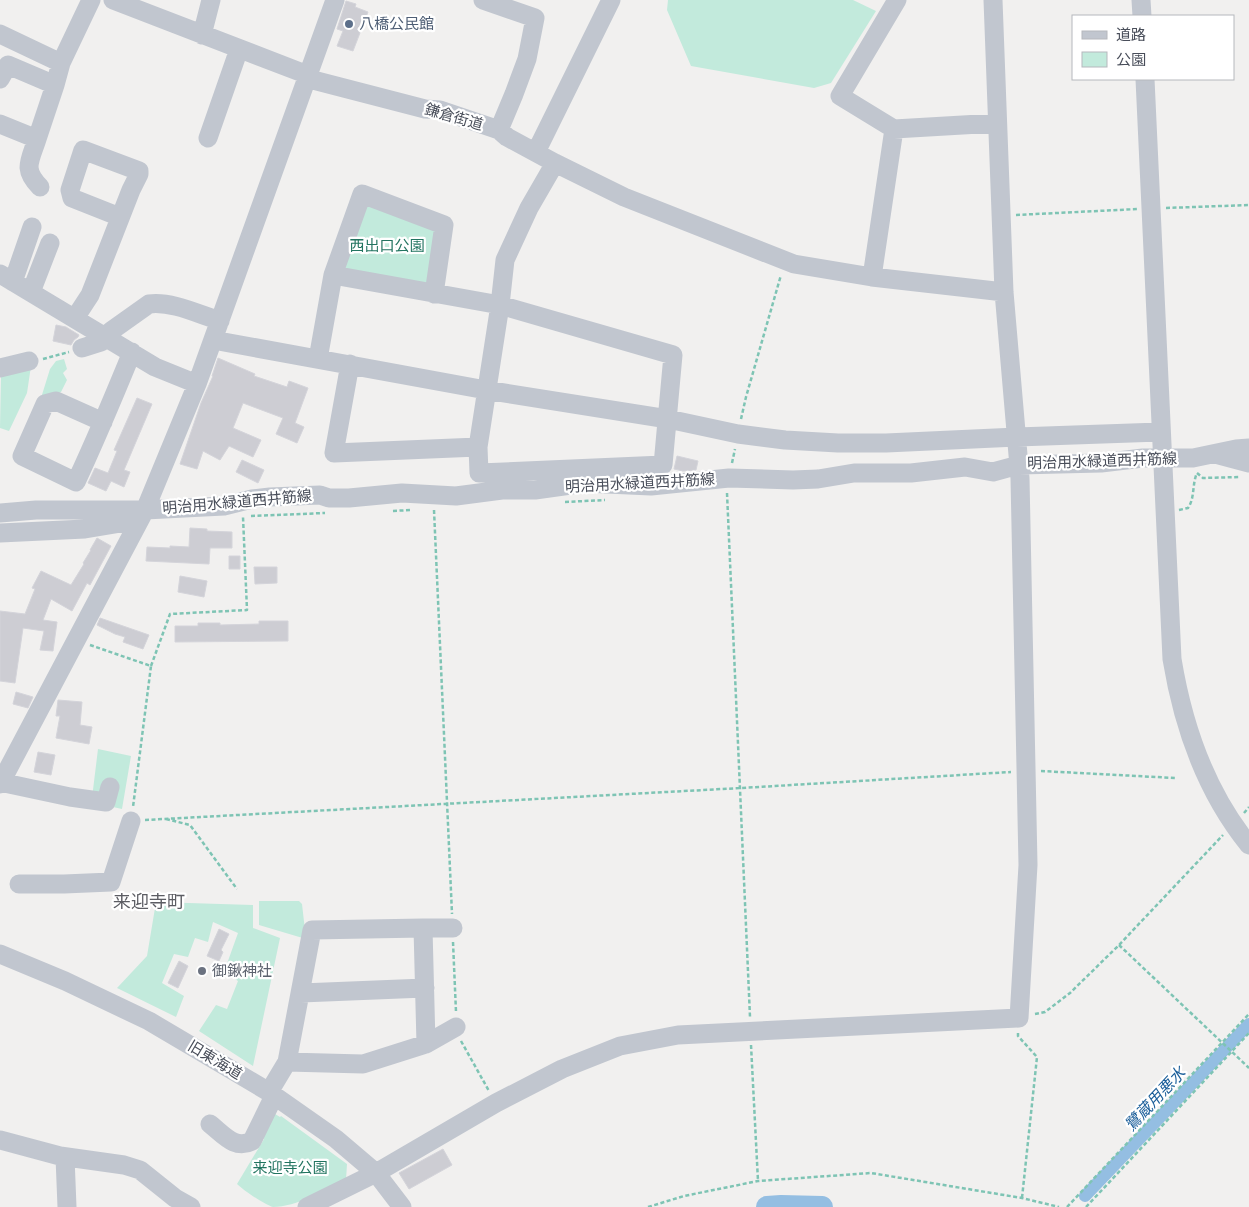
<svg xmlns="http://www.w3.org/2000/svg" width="1249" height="1207" viewBox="0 0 1249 1207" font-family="'Roboto Condensed','Noto Sans JP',sans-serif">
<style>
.green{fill:#c2eadc}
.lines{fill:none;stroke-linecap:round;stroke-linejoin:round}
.canal{stroke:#94bee2;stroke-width:12}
.river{stroke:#94bee2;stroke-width:22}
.building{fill:#cdcdd3;stroke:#d4d4da}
.path{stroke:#7ec4b4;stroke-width:2.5;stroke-dasharray:4 2.5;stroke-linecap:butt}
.minor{stroke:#c1c6cf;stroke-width:19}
.service-dot{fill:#5c6f8a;stroke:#fff;stroke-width:2}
.worship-dot{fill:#6b7280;stroke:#fff;stroke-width:2}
.labels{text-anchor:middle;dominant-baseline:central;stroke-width:4.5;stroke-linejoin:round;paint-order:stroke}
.service-label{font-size:15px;fill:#4e5e75;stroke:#fff;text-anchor:start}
.street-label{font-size:15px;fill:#494e5a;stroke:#fff}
.park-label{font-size:15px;fill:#227460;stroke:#fff}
.worship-label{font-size:15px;fill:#5b616d;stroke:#fff;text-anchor:start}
.water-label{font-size:16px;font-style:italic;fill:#1c5f9a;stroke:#fff}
.quarter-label{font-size:18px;fill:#5c5d63;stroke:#fff}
</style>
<rect width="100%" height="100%" fill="#f1f0ef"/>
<path class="green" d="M668,0h185l23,11 -45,72 -17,5 -123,-22 -24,-56z
M368,204l65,23 4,5 -10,50 -5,3 -78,-15 20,-63z
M64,359l3,10 -4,4 4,7 -6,12 -20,6 9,-29 6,-8z
M31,366l-4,27 -18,38 -9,-3 1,-52z
M98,749l33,7 -9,53 -9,-2 -21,-9z
M259,901h40l3,3 4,35 -47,-14z
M156,902l97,3v23l27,10 -27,128 -54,-35 17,-26 11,4 11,-28 -14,-9 14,-39 -25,-11 -5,20 -13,-4 -7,19 -14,-3 -12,29 22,13 -8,21 -59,-29 30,-32z
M275,1114l5,3 1,-1 66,48 -1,16c-20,10 -50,27 -73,27 -8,-2 -30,-17 -36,-23l27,-45 -3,-3z"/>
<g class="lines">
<path class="canal" d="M1085,1196l164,-172"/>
<path class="river" d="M767,1207l14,-1 41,1"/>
</g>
<path class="building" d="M346,1l10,3 -1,3 13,5 -15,39 -16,-5 6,-15 -6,-2z
M56,325l10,2 13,8 -1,2 -4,3 -3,5 -18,-4z
M218,358l37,16 -1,2 33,11 2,-6 19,7 -13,35 9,4 -7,16 -21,-9 7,-16 -40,-15 -10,25 28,12 -8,17 -24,-11 -9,14 -17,-9 -6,18 -17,-5 21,-61 12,-27h-1z
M137,398l15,6 -28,66 6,2 -6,15 -13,-6 -5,10 -18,-8 7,-15 13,5 9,-22 -3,-1z
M677,456l21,5 -2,9 -13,1 -9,-2z
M242,460l22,10 -6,13 -22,-11z
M190,528l17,1v2l25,1v16h-22l-1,16 -63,-3 1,-14 23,1v-2l19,1z
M97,538l14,8 -21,39 -3,-2 -15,28 -21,-12 -8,21 14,2 -4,29 -13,-1 4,-19 -21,-3 -8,55 -15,-2v-70l25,3 10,-25 -3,-1 9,-17 30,14 13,-21 -1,-1 8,-13h-1z
M229,556h11v13h-11z
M254,567h23v16l-22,1z
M180,576l27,5 -3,16 -26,-5z
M100,618l49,17 -6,14 -20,-7 2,-5 -10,-3 -18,-9z
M259,621h29v20l-113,1v-16h23v-3h22v2l39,-1z
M16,692l17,5 -5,11 -15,-4z
M58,700l24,2 -2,23 12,2 -3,17 -33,-6 4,-22h-4z
M38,752l17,3 -4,20 -17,-3z
M219,929l10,5 -8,16 2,2 -4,9 -12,-5z
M179,961l9,5 -10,22 -10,-5z
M443,1149l9,16 -43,24 -10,-16z"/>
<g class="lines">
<path class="path" d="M1166,208l83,-3
M1016,215l122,-6
M43,359l26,-7
M741,419l5,-22 35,-122
M732,463l3,-14
M1197,473l6,5 37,-1
M727,493l23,524
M565,502l40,-2
M434,510l18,404
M1179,510l9,-2c7,-10 4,-24 9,-35
M393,511l17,-1
M251,516l74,-3
M90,645l61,21 -18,141
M151,666l19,-52 77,-4 -4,-93
M1041,771l134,7
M1244,813l5,-6
M166,819l24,6 47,64
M145,820l596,-32 270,-16
M453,942l3,70
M1119,945l130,123
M1035,1014l10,-2 25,-19 49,-48 104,-110
M1018,1033v3l19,21 -15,141
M461,1041l28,50
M751,1045l7,136
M648,1207l36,-11 74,-15 113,-8 151,25 37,9
M1067,1207l182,-193
M1086,1207l163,-174"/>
<path class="minor" d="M113,0l195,75 5,5 112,29 15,1 59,20 8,7 48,26 69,34 170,67 78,13 132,15
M483,0l52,18 -8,41 -13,35 -15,36
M897,0l-57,96 54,33 103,-6
M1141,0l1,16
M0,34l61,29
M202,35l9,-35
M0,79l8,-14 47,20 -18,54 -37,-15
M1145,79l27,580c11,67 34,133 77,186
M55,85l6,-22 30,-63
M208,138l31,-89
M37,139c-7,22 -15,30 3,48
M536,152l75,-152
M0,274l155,93 42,17
M333,275l29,-81 82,31 -10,69
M872,277l22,-148
M13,282l19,-55
M31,292l19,-49
M75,318l15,-23 41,-105 8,-16v-3l-56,-21 -13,40 2,8 48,19
M213,340l273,50 182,29 70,15 47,6 53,3h48l131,-6 143,-5
M82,348l19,-6 10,-11 38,-27c23,-3 49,10 71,17
M318,359l15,-84 167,30 173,50 -10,110 -184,8 -1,-26 -144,6 16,-89
M0,368l29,-7
M103,422l-47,-21 -11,3 -23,52 54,26c20,-43 38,-86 56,-130
M478,447l22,-142 5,-45 24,-52 26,-45
M1219,455l30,8
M0,513l36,-3h109l79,-4 28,-7 18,-2 50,-2 9,3h20l53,-5 54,3 46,-6h33l50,-7 66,3 78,-8 64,2 25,-1 36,-6h57l54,-6 28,5 26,-7 82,-2 42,-5h50l43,-9 13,-1
M0,533l85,-4 54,-9
M0,782l70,15 36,5 4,-15
M0,784l145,-274 52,-126 138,-384
M19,884h45l47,-2 20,-61
M423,928h30
M0,954l65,27 84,40 120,71 67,47 40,34 26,34
M301,993l124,-5
M426,1044l30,-17
M269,1092l18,-30 25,-132 111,-2 3,116 -63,20 -76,-2
M210,1124c14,11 25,26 42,17l22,-45
M0,1140l60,16 64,9 16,5 35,28 16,9
M65,1157l2,50
M307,1207l69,-34 120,-70 66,-34 58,-23 58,-11 341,-17 9,-153 -8,-387 -16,-186 -11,-292"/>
</g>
<circle class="service-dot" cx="349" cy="24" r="5"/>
<circle class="worship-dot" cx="202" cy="971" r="5"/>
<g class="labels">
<g class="service-label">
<text x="359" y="24">八橋公民館</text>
</g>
<g class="street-label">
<text transform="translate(454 117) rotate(16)">鎌倉街道</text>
<text transform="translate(1102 461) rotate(-2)">明治用水緑道西井筋線</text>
<text transform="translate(640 483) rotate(-3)">明治用水緑道西井筋線</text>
<text transform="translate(237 502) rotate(-5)">明治用水緑道西井筋線</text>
<text transform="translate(215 1060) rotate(31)">旧東海道</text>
</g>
<g class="park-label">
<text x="387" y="246">西出口公園</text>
<text x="290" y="1168">来迎寺公園</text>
</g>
<g class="worship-label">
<text x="212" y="971">御鍬神社</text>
</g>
<g class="water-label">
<text transform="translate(1155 1099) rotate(-47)">鷺蔵用悪水</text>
</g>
<g class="quarter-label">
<text x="149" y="901">来迎寺町</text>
</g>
</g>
<rect x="1072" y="15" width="162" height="65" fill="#ffffff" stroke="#b6b8bd"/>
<rect x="1082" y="31" width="25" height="8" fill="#c1c6cf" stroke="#b6b8bd"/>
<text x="1116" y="40" font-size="15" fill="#494e5a">道路</text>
<rect x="1082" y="52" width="25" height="15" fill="#c2eadc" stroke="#b6b8bd"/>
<text x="1116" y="65" font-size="15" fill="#494e5a">公園</text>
</svg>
